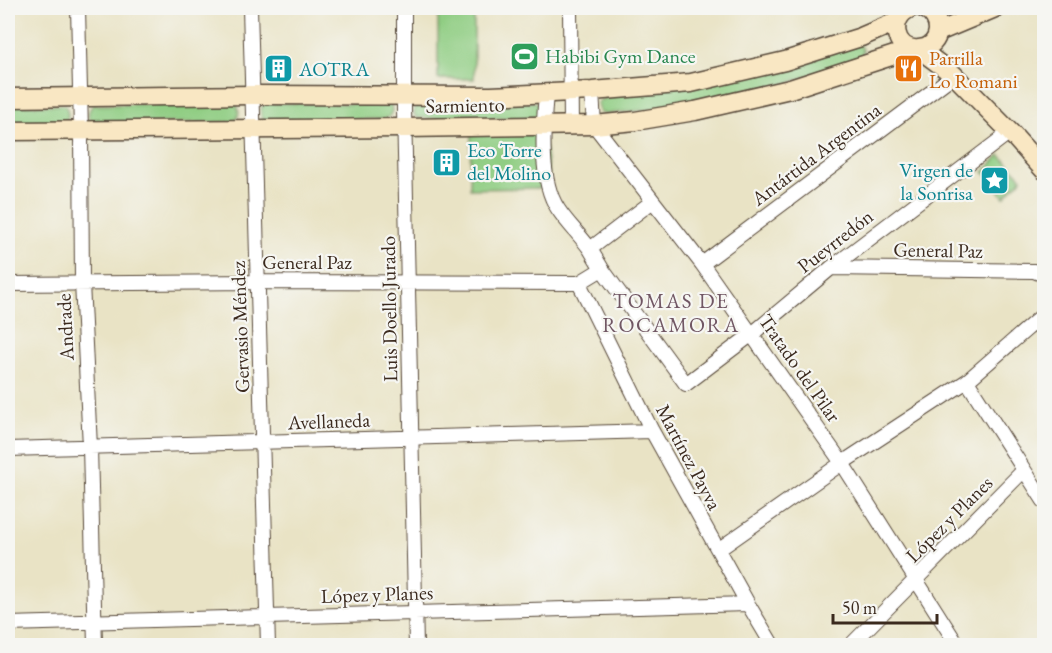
<svg xmlns="http://www.w3.org/2000/svg" width="1052" height="653" viewBox="0 0 1052 653" font-family="'EB Garamond',serif">
<style>
.green{fill:#90cd83;stroke:#667c50;stroke-width:1.5}
.lines{fill:none;stroke-linecap:round;stroke-linejoin:round}
.minor-casing{stroke:#554637;stroke-width:16}
.secondary-casing{stroke:#554637;stroke-width:21}
.minor{stroke:#fff;stroke-width:14}
.secondary{stroke:#f9e7c3;stroke-width:18}
.labels{text-anchor:middle;dominant-baseline:central;stroke-width:4.5;stroke-linejoin:round;paint-order:stroke}
.leisure-label{font-size:20px;fill:#27864d;stroke:#f6f6f2;text-anchor:start}
.food-label{font-size:20px;fill:#c56008;stroke:#f6f6f2;text-anchor:start}
.culture-label{font-size:20px;fill:#0d838f;stroke:#f6f6f2;text-anchor:start}
.street-label{font-size:20px;fill:#3b2a1e;stroke:#f6f6f2}
.neighbourhood-label{font-size:21px;letter-spacing:1.5px;fill:#715764;stroke:#f6f6f2}
</style>
<rect width="100%" height="100%" fill="#f6f6f2"/>
<filter id="ink" filterUnits="userSpaceOnUse"><feTurbulence type="fractalNoise" baseFrequency=".0167" numOctaves="2"/><feDisplacementMap in="SourceGraphic" scale="12" xChannelSelector="R" yChannelSelector="G"/><feConvolveMatrix kernelMatrix="1 2 1 2 8 2 1 2 1" color-interpolation-filters="sRGB"/></filter>
<filter id="wash" filterUnits="userSpaceOnUse"><feTurbulence type="fractalNoise" baseFrequency=".008" numOctaves="4" result="noise"/><feDisplacementMap in="SourceGraphic" scale="24" xChannelSelector="R" yChannelSelector="G"/><feGaussianBlur stdDeviation="1.35" result="paint"/><feColorMatrix in="noise" values="0 0 0 0 0 0 0 0 0 0 0 0 0 0 0 0 0 1.4 0 .05"/><feComposite in="paint" operator="in"/></filter>
<g filter="url(#wash)">
<rect width="100%" height="100%" fill="#e9e3c5"/>
<path class="green" d="M438,8h36v71h-36z
M859,44c6,5 5,10 -1,15l-70,24 -94,22 -88,9 -6,-1 -3,-10 5,-4z
M535,102l5,4 -2,9 -7,3h-114l-3,-4 1,-10z
M234,103l3,2c3,7 2,13 -4,17l-140,2c-6,-6 -6,-13 0,-19z
M267,103l124,1 1,7 -3,6 -5,2 -114,2 -7,-2c-4,-5 -3,-13 4,-16z
M8,105h57c4,6 4,14 -1,19l-56,2z
M535,130l9,7 6,51 -80,1 1,-57z
M1000,155l22,23 -18,19 -20,-25z"/>
</g>
<g filter="url(#ink)">
<g class="lines">
<defs>
<path id="minor" d="M78,8l3,123 1,152 8,164 5,199
M250,8l18,638
M404,8v102l12,536
M570,8l1,117
M592,91l2,34 108,139 140,199 116,183
M546,94c-3,33 -7,87 12,115 9,14 22,26 32,40 4,7 8,13 12,20l84,115 66,-50 79,-66 179,-136
M590,249l63,-48
M702,264l252,-189
M831,268l203,3 10,4
M579,283l73,148 96,173 25,42
M8,284l250,-2 321,1 23,-14
M967,381l77,120
M8,449l644,-18
M718,550l124,-87 125,-82 77,-67
M8,624l740,-20
M850,646l174,-176"/>
<path id="secondary" d="M911,8c-24,9 -17,44 8,41 24,-2 25,-33 4,-41
M938,32l43,-18 14,-6
M919,49l35,26 56,57 34,38
M8,98l245,-3 238,1 101,-5 99,-8 94,-22 76,-24 35,-15
M8,131l397,-3 189,-3 41,-4 60,-10 95,-22 123,-40"/>
</defs>
<use href="#minor" class="minor-casing"/>
<use href="#secondary" class="secondary-casing"/>
<use href="#minor" class="minor"/>
<use href="#secondary" class="secondary"/>
</g>
</g>
<defs>
<symbol id="stadium-square" viewBox="-11 -11 22 22"><rect x="-9" y="-9" width="18" height="18" rx="4" fill="#2e9e5b" stroke="#f6f6f2"/><path d="M0-5a6.5 5 0 1 0 0 10a6.5 5 0 1 0 0-10ZM-3.5-1.8h7v3.6h-7Z" fill="#fff"/></symbol>
<symbol id="building-square" viewBox="-11 -11 22 22"><rect x="-9" y="-9" width="18" height="18" rx="4" fill="#0f9aa8" stroke="#f6f6f2"/><path d="M-4-6H4V6H1V3H-1V6H-4ZM-2.5-4.3h1.7v1.8h-1.7ZM.8-4.3h1.7v1.8H.8ZM-2.5-1h1.7V.8h-1.7ZM.8-1h1.7V.8H.8Z" fill="#fff"/></symbol>
<symbol id="restaurant-square" viewBox="-11 -11 22 22"><rect x="-9" y="-9" width="18" height="18" rx="4" fill="#e8710a" stroke="#f6f6f2"/><path d="M-5-6h1v4h1v-4h1v4h1v-4h1v5L-1.5 .5V6h-2V.5L-5-1ZM5-6V6H3V1.5H1.5Q1.5-4 5-6Z" fill="#fff"/></symbol>
<symbol id="sight-square" viewBox="-11 -11 22 22"><rect x="-9" y="-9" width="18" height="18" rx="4" fill="#0f9aa8" stroke="#f6f6f2"/><path d="M0-6L1.8-2.2L6-1.7L2.9 1.2L3.7 5.4L0 3.3L-3.7 5.4L-2.9 1.2L-6-1.7L-1.8-2.2Z" fill="#fff"/></symbol>
</defs>
<g fill-rule="evenodd">
<use href="#stadium-square" x="508" y="40" width="33" height="33"/>
<use href="#building-square" x="262" y="52" width="33" height="33"/>
<use href="#restaurant-square" x="892" y="52" width="33" height="33"/>
<use href="#building-square" x="430" y="146" width="33" height="33"/>
<use href="#sight-square" x="978" y="164" width="33" height="33"/>
</g>
<g class="labels">
<g class="leisure-label">
<text x="545" y="56">Habibi Gym Dance</text>
</g>
<g class="food-label">
<text x="929" y="58">Parrilla<tspan x="929" dy="23">Lo Romani</tspan></text>
</g>
<g class="culture-label">
<text x="299" y="69">AOTRA</text>
<text x="467" y="150">Eco Torre<tspan x="467" dy="23">del Molino</tspan></text>
<text x="973" y="170" text-anchor="end">Virgen de<tspan x="973" dy="23">la Sonrisa</tspan></text>
</g>
<g class="street-label">
<text transform="translate(465 105) rotate(-1)">Sarmiento</text>
<text transform="translate(816 154) rotate(-37)">Antártida Argentina</text>
<text transform="translate(835 241) rotate(-38)">Pueyrredón</text>
<text transform="translate(938 250) rotate(1)">General Paz</text>
<text x="307" y="262">General Paz</text>
<text transform="translate(389 309) rotate(-91)">Luis Doello Jurado</text>
<text transform="translate(65 327) rotate(-93)">Andrade</text>
<text transform="translate(240 327) rotate(-92)">Gervasio Méndez</text>
<text transform="translate(800 368) rotate(55)">Tratado del Pilar</text>
<text transform="translate(329 421) rotate(-2)">Avellaneda</text>
<text transform="translate(689 457) rotate(62)">Martínez Payva</text>
<text transform="translate(949 519) rotate(-45)">López y Planes</text>
<text transform="translate(377 594) rotate(-2)">López y Planes</text>
</g>
<g class="neighbourhood-label">
<text x="671" y="300">TOMAS DE<tspan x="671" dy="24">ROCAMORA</tspan></text>
</g>
</g>
<rect width="1052" height="653" fill="none" stroke="#f6f6f2" stroke-width="30"/>
<path d="M833 614v9h104v-9" fill="none" stroke="#3b2a1e" stroke-width="3"/>
<text x="842" y="614" font-size="18" fill="#3b2a1e" stroke="#f6f6f2" stroke-width="4.5" paint-order="stroke">50 m</text>
</svg>
